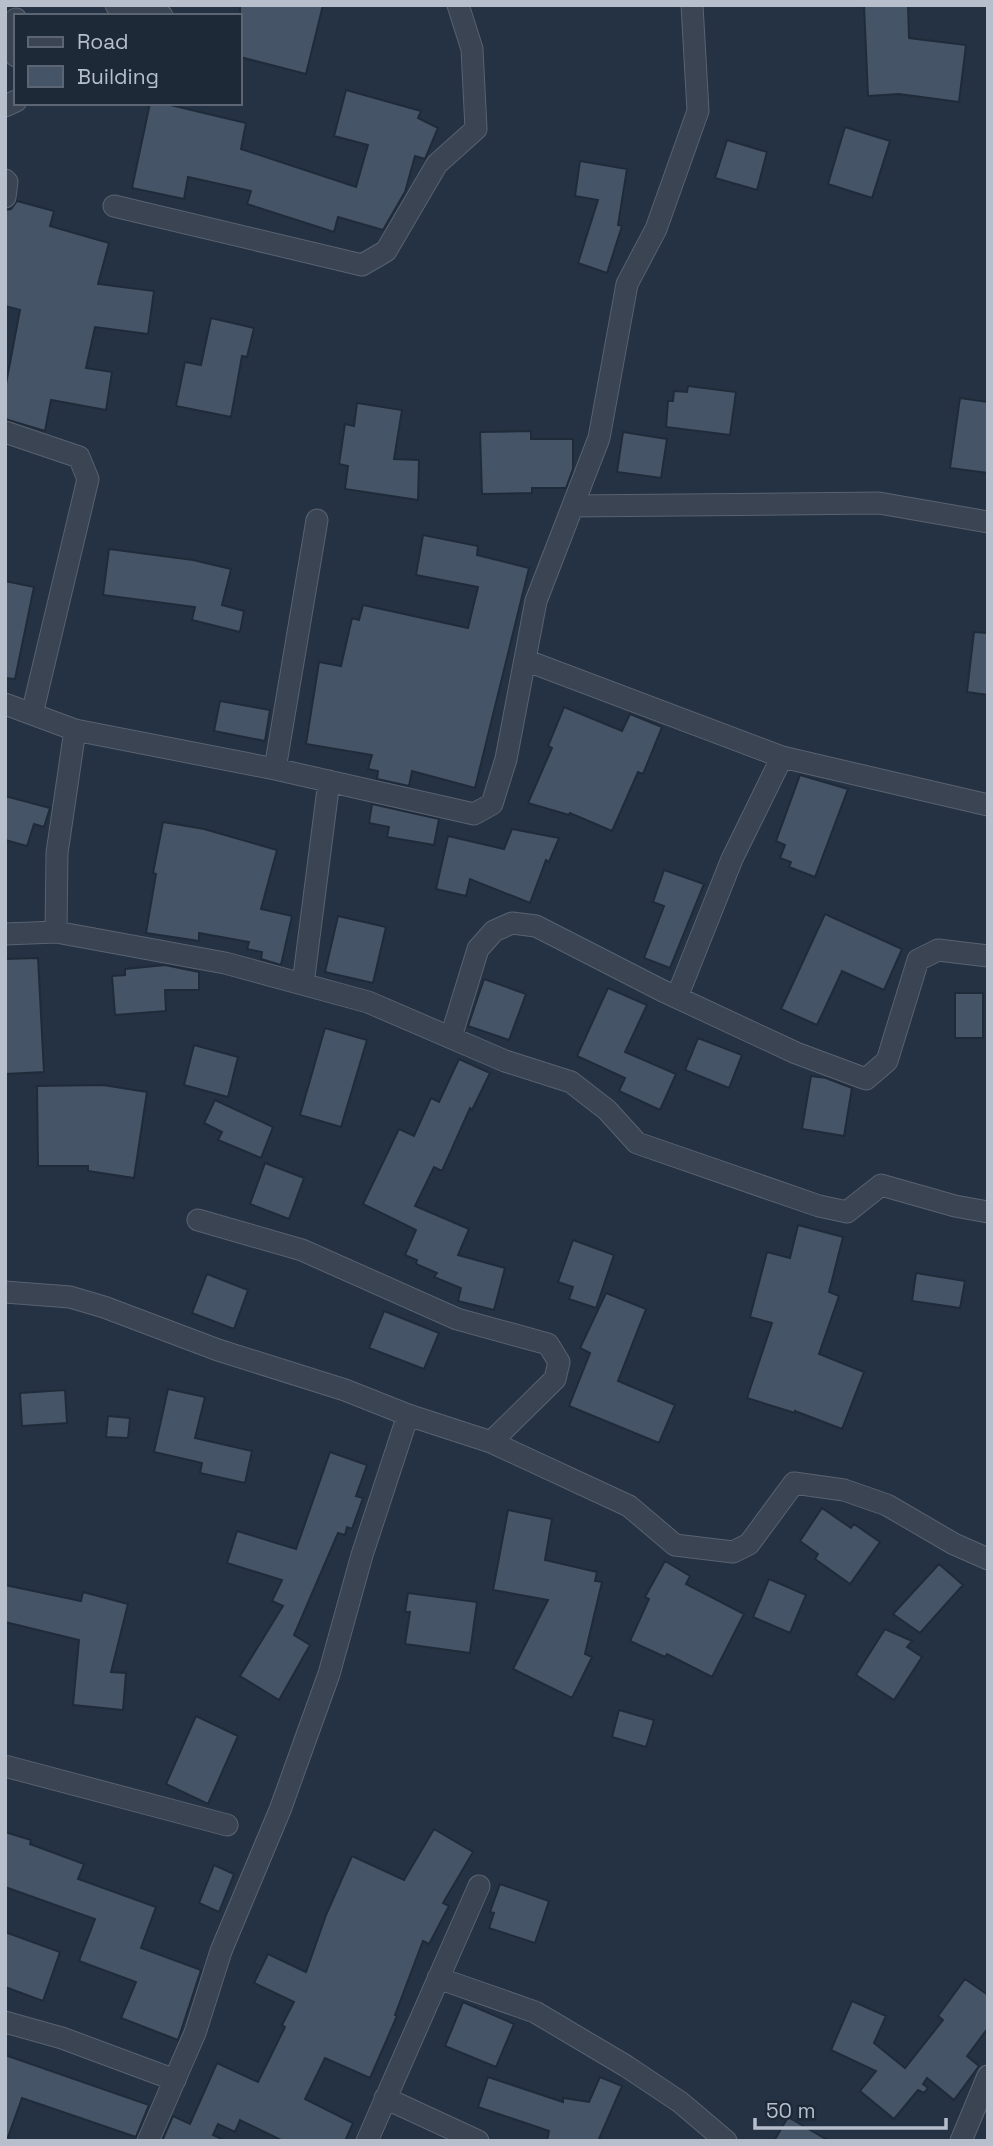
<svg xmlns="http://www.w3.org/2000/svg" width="993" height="2146" viewBox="0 0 993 2146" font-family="'Space Grotesk',sans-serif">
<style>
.building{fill:#465467;stroke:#202b3a;stroke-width:2}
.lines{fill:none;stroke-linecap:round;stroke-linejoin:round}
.minor-casing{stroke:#586270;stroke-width:23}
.minor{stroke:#3a4453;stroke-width:21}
</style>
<rect width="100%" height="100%" fill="#253243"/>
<path class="building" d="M240,5h83l-17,69 -66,-17z
M864,5h44l1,33 57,7 -7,57 -60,-8 -31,2z
M346,90l75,21 -3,7 20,10 -13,31 -10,-3 -10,36 -22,38 -45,-13 -4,15 -87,-28 4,-13 -63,-14 -4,22 -52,-11 18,-85h12l84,20 -5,26 115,38 12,-42 -34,-9z
M845,127l45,14 -18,57 -44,-14z
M727,140l40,12 -10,38 -42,-12z
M580,161l47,8 -9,56 4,1 -15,47 -29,-10 20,-63 -23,-4z
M17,201l37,10 -4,15 59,17 -11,41 56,7 -6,43 -53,-7 -9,41 26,4 -6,38 -55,-10 -6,31 -40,-12v-30l15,-79 -15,-4v-96l6,-1z
M211,318l43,10 -7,29 -5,-1 -11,61 -55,-11 9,-44 16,3z
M688,386l48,6 -6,43 -64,-8 2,-26h5l1,-10 13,1z
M960,398l28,4v71l-38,-5z
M357,403l45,7 -8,49 25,1 -1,40 -73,-11 3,-23 -9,-2 6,-40 9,2z
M531,431v8h42v30l-7,19h-34v5l-50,1 -2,-62z
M623,432l44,7 -6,39 -44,-6z
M423,535l55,11 -1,9 52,13 -54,220 -63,-17 -3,15 -32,-7 1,-8 -10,-2 4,-14 -66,-11 13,-82 22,4 11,-48 7,2 4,-15 105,23 10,-41 -62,-12z
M109,549l84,11 38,9 -9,36 22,6 -4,21 -48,-12 3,-13 -92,-12z
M5,581l29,6 -19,92 -10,-1z
M974,632l14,1v62l-21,-3z
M220,701l50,9 -5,31 -51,-10z
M564,707l58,24 8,-17 32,13 -19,47 -5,-2 -26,59 -42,-18 -1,2 -41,-12 24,-55 -4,-2z
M800,775l48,14 -33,88 -26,-10 2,-5 -11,-4 5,-13 -9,-4z
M5,796l45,12 -6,19 -10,-3 -7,22 -22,-6z
M372,804l67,15 -5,26 -47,-8 2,-10 -20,-4z
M163,822l41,7 73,21 -16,59 31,7 -11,49 -20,-6 1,-7 -15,-3 2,-7 -50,-9v8l-53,-8 10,-59 -3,-1z
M512,829l47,9 -10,24 -3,-2 -16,43 -60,-24 -4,17 -30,-7 12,-53 56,13z
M664,870l40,14 -34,84 -26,-10 20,-52 -11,-4z
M825,914l77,35 -18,41 -42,-19 -25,54 -36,-16z
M338,916l48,11 -13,56 -48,-11z
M38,958l6,114 -39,2v-115z
M165,965l34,7v18h-34l1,21 -51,4 -3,-39 13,-1v-6z
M484,979l42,15 -17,46 -41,-14z
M608,988l39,17 -22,47 51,22 -16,36 -41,-19 6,-13 -48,-22z
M955,993h28v45h-28z
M325,1028l42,12 -26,87 -41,-12z
M698,1038l44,17 -13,33 -44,-18z
M194,1045l44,12 -10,40 -44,-12z
M459,1059l31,14 -18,37 -2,-2 -28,63 -8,-4 -19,39 54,23 -11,26 47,13 -11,42 -36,-9 3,-13 -27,-11 3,-4 -21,-9 1,-4 -12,-5 11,-25 -53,-26 36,-75 15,7 17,-38 8,4z
M811,1076l15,2 26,10 -8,48 -42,-7z
M103,1085l44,7 -13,86 -46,-7v-5h-50l-1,-80z
M215,1100l58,27 -12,31 -43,-18 4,-8 -18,-9z
M265,1163l39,15 -15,41 -39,-15z
M798,1225l45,12 -14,55 10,4 -20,58 45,18 -22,57 -47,-18v2l-48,-15 25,-75 -22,-6 17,-65 23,6z
M573,1240l41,15 -18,53 -27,-9 4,-12 -15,-5z
M916,1273l49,8 -5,27 -48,-7z
M207,1274l41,16 -14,39 -42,-16z
M606,1293l40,16 -28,72 57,24 -16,38 -90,-37 21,-53 -10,-5z
M384,1311l55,22 -15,36 -55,-21z
M168,1389l37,8 -10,41 57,13 -7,32 -45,-10 2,-10 -48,-11z
M65,1390l2,33 -45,3 -2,-33z
M108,1416l22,2 -2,20 -22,-1z
M330,1452l37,13 -11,31 7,2 -11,31 -5,-2 -2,8 -7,-2 -44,102 16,10 -31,55 -39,-24 43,-70 -11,-5 10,-21 -55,-17 10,-32 59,18z
M822,1508l29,20 3,-4 26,18 -30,42 -35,-25 3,-5 -18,-13z
M508,1510l44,9 -7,41 52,12 -2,9 7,1 -17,72 7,3 -20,41 -59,-29 35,-69 -55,-10z
M665,1561l25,15 -4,8 58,30 -32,63 -45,-23 -2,3 -35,-16 19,-42 -4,-2z
M939,1564l24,21 -43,48 -27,-19z
M769,1579l37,16 -16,38 -37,-16z
M5,1585l76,16 2,-9 45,12 -17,68 15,1 -3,37 -50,-5 6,-65 -74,-18z
M408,1593l69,9 -7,51 -65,-9 5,-32h-5z
M885,1629l27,12 -5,6 15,10 -28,43 -38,-25z
M619,1710l35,10 -8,27 -34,-10z
M196,1716l42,20 -30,68 -42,-20z
M434,1829l39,23 -30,51 6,3 -20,38 -6,-3 -28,74 2,1 -27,62 -45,-20 -20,41 48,24 -8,18h-62l-43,-21 -5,12 -17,-8 -5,11 13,6h-64l11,-25 17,8 27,-61 41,19 27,-55 -3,-2 12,-23 -40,-19 14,-29 38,18 20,-57 26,-59 52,24z
M5,1832l26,8 -1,4 54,20 -6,15 78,28 -15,41 60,22 -23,70 -57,-22 15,-36 -57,-21 16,-42 -90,-32z
M214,1865l20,9 -15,38 -20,-9z
M500,1884l49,17 -14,42 -46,-15 5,-15 -4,-1z
M5,1932l55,20 -17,49 -38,-14z
M965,1979l23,16v33l-21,28 12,10 -25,34 -27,-22 -4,6 5,4 -4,5 -6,-3 -24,29 -34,-28 16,-20 -45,-21 21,-49 34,15 -12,27 31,25 38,-48 -5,-4z
M463,2002l51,22 -18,43 -51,-21z
M5,2055l144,50 -13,32 -114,-39 -14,39h-3z
M488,2077l75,25v-4l26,4 11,-25 22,9 -24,55h-51l2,-10 -71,-24z
M788,2117l41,24h-55z"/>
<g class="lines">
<defs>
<path id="minor" d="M116,5l46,11
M16,19l-9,22 9,15
M5,106l11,-5
M5,180l2,2 -2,15
M114,206l248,59 24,-14 51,-87 39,-35 -4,-80 -14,-44
M5,432l74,25 9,22 -56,235
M573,506l306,-3 109,19
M525,660l257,97 206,48
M5,704l70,26 200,39 199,45 18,-10 14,-45 30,-158 63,-163 28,-154 29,-55 42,-118 -6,-106
M275,769l42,-249
M56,932l1,-79 18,-123
M5,934l51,-2 169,31 143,39 137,59 66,21 36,28 30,33 182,63 28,6 34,-27 74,21 33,6
M303,984l26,-203
M677,997l55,-138 50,-102
M451,1037l27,-88 16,-18 18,-8 24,3 127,65 133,62 70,26 21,-18 31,-101 20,-10 50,6
M198,1220l104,30 155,69 91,25 11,18 -4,17 -64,63
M5,1292l65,5 34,10 114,43 127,40 63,25 83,27 138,64 46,39 58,7 16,-8 45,-61 50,7 43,15 67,39 34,15
M5,1766l222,59
M438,1978l97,34 91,54 54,36 46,39
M5,2022l57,16 113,42
M385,2098l93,43
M148,2141l47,-108 26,-82 59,-141 49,-136 33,-119 46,-140
M367,2141l112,-255
M961,2141l27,-65"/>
</defs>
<use href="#minor" class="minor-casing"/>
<use href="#minor" class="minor"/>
</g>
<rect width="993" height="2146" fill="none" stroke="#b7bfcd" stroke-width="14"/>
<rect x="14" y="14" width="228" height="91" fill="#1e2938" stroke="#5b6574" stroke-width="2"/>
<rect x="28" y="37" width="35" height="10" fill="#3a4453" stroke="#5b6574" stroke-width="2"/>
<text x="77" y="49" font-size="21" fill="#b7bfcd">Road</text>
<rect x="28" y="66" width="35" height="21" fill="#465467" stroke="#5b6574" stroke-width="2"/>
<text x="77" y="84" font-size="21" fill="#b7bfcd">Building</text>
<path d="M755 2118v10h191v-10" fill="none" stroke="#b7bfcd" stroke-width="3.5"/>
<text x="766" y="2118" font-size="21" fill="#b7bfcd" stroke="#1e2938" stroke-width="5" paint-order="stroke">50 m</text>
</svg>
